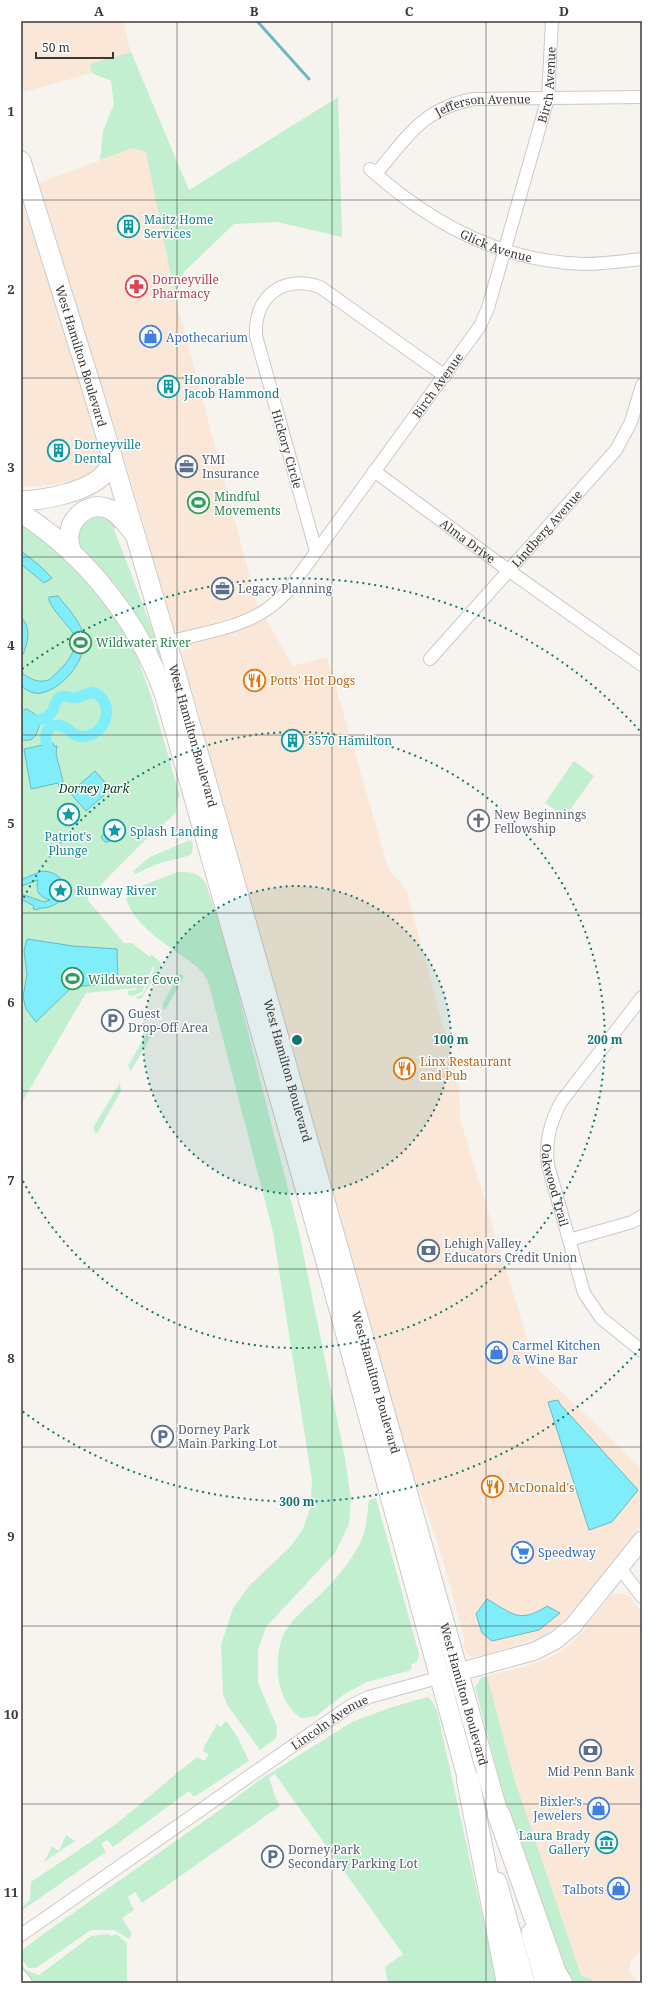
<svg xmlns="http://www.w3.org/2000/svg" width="663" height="2004" viewBox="0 0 663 2004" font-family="'Noto Serif',serif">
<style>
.commercial{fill:#fbe7d7}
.green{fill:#c2efcf}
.water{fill:#7feefa;stroke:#6bb8c0}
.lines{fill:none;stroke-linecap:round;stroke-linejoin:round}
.stream{stroke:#6bb8c0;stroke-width:3}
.canal{stroke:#7feefa;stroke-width:11}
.street-casing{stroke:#ccc9c6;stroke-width:14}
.secondary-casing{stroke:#ccc9c6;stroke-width:19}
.primary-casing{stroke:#ccc9c6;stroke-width:21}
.highway-casing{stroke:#ccc9c6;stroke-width:24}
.street{stroke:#fff;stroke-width:12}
.secondary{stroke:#fff;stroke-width:17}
.primary{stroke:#fff;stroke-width:19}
.highway{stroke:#fff;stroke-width:22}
.grid{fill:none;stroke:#3c3a39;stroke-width:1;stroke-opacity:0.55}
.ring{fill:none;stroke:#0f766e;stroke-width:2;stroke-dasharray:2 4}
.labels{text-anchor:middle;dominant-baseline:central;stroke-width:3;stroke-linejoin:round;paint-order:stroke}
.street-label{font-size:12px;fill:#3c3a39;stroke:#fff}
.culture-label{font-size:12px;fill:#0d838f;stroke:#fff;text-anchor:start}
.health-label{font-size:12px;fill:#be3a42;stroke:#fff;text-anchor:start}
.shop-label{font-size:12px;fill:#366cbe;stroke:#fff;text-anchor:start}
.service-label{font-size:12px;fill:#4e5e75;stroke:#fff;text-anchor:start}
.leisure-label{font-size:12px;fill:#27864d;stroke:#fff;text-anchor:start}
.food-label{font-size:12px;fill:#c56008;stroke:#fff;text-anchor:start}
.park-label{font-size:12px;font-style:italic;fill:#054121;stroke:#fff}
.worship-label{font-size:12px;fill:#5b616d;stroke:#fff;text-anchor:start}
.centre{fill:#0f766e;stroke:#fff;stroke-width:2}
.ring-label{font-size:12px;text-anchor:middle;font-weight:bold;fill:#0f766e;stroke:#fff;stroke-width:3;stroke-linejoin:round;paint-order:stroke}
.neatline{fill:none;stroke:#3c3a39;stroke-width:1.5}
.grid-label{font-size:13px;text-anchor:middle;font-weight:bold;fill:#3c3a39}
</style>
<rect width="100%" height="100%" fill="#f7f4f0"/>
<path class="commercial" d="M21,21h102l8,31 -40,12 1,9 -71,20z
M133,148l13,3 29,145 83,311 -15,7 -58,18 -9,-1 -3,-4 -41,-143 -93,-301z
M21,199l74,229 6,27 -1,13 -17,10 -32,7 -30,2z
M265,618l28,48 34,-9 62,213 17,19 53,195 1,35 76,248 106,102v56l-58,74 -18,21 -22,16 -64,20 -8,1 -5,-2 -4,-9 2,-6 -24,-86 -36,-106 -56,-187 -48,-182 -118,-421 -1,-5 5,-9 48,-13z
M620,1593l11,4 11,17v335l-11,12 -2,9 10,13h-40l-18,-8 -66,-194 -28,-105 43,-11 19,-7 17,-10 18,-18 27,-35z"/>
<path class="green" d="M131,52l58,138 149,-93 4,140 -65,-15 -43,2 -50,48 -9,24 -29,-144 -13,-4 -33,12 3,-29 11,-27 -3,-23 -19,-8 -2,-9z
M103,512l15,14 -4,3 41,108 15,54 -90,-135 -4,-32z
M21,523l34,26 51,52 33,54 1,10 12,34 28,98h-2l-2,16 -32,28 -57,58 37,44h8l18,14 1,-3 10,9v4l-20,32 -6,-1 8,-4 11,-25v-5l-12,28 -10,4 -4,-1v-4l8,-1v-2l-50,5 -65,111z
M574,761l20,15 -29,41 -20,-14z
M190,840l3,4 -1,9 -4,3 -28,7 -25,11 -2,-3 17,-14z
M178,872c13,0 21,0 28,12l35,104 -3,5 61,239 46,226 6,42 -2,24 -14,29 -69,74 -8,23v32l19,45 -1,11 -16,12 -32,-44 -5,-12 -2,-49 12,-37 16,-22 42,-40 12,-17 7,-20 2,-28 -39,-249 -65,-251c-3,-5 -7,-11 -11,-14 -23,-18 -62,-39 -71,-68l5,-9z
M180,973l3,3v3l-18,31 -2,-1v-6z
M153,1022h1l2,6 -25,43 -3,-5z
M120,1083l1,8 -23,41 -3,1 -2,-5z
M376,1498l43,156 -2,8 -6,3 1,3 -4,3 -41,11 -24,13 -27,21 -14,2c-12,-6 -19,-20 -22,-32 -4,-16 -3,-42 6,-56 9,-14 22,-24 34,-35 15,-15 29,-31 39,-50 8,-14 8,-30 10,-45z
M487,1676l28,105 66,194 18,8h-29l-67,-190 -28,-106 6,-9z
M428,1697l4,4 5,9 60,273h-109l-3,-16 18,-13 -128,-180 -6,4c4,10 5,19 11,28l-138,97 -7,-11 -7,5 6,13 -12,8 10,16 -3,5 -15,-9h-23l-55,38h-8c-14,-18 -3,-19 11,-31l178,-125 41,-31 94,-59 40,-15z
M226,1721l11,15 12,25 -55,36 -5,-6 -76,56 -6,-7 -6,4 5,8 -85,59v-3l9,-8 1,-18c30,-21 62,-40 91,-63 26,-20 49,-43 76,-62l6,4 5,-6 -6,-4 1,-4 13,-23 4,3z
M66,1835l9,6 -31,21 8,-16 7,5z
M109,1934l2,2 5,-2 11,9v40h-96l-10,-13v-6l5,6 13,5 52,-39z"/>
<path class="water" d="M21,551l18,14 13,13 -8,5 -23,-19z
M58,596c10,13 25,27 26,44 1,22 -22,49 -43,53 -6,2 -15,-3 -20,-7v-21l2,9c9,6 16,9 26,6 13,-12 35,-31 22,-50 -8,-10 -17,-18 -22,-30v-3z
M21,617c12,13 6,28 0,42z
M27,709l9,6 4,8c-3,11 -6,21 -19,16v-28z
M53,743l1,3h3l-1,8 8,31 -5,2 -1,-4 -27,6 -7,-40z
M95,771l16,18 -25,22 -16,-18z
M113,820l9,3 2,7 -16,12h-3l-4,-5z
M42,871c33,1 27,39 -3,37l-1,2 -5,-1 1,-3 -13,-7v-5l23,8 6,-2c-11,-3 -15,-9 -12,-20l-17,6v-6z
M27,939l46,7 44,3 1,34 -46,4 -36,35 -10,-13 -3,-12 4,-23 -3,-23z
M558,1400l2,4 78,86 -26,32 -23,8 -41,-128z
M487,1599c26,15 32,25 60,7l13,7 -21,17 -47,11 -10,-8 -6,-19z"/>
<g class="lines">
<path class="stream" d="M257,21l52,58"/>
<path class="canal" d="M21,715c9,7 23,7 30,-2 4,-5 3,-11 8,-15l4,-2 13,2 17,-6c19,7 18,35 -3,43 -21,7 -19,-14 -39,-9 -9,9 -5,16 -1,27"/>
<defs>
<g id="street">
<path id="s1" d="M370,169c60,54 132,93 215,95 19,0 38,-3 57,-5"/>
<path id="s2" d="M376,174c31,-37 47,-66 98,-75l168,-2"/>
<path id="s3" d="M374,471l134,99 134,95"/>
<path d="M316,551l-60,-215c-2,-39 26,-62 64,-49l125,89"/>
<path id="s4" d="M167,642c28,-7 70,-14 94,-29 10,-6 18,-13 26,-21l193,-266 8,-18 60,-210 4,-77"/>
<path id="s5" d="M430,659l186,-209 15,-28 11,-37"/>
<path id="s6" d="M642,997l-81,105c-11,21 -16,40 -13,63l36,128 17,25 41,33"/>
<path d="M569,1240l63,-18 10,-6"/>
<path d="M620,1568l22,29"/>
<path id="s7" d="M21,1935l329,-229 19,-9 76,-21"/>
<path d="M21,1976l5,7"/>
</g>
<path id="secondary" d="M459,1672l76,-21 21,-11 17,-14 69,-86"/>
<g id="primary">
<path id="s8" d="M21,161l71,228 75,253 336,1188"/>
<path d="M21,501c24,-1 68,-9 84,-28 4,-4 6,-11 7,-17"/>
<path d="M21,513c67,43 118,109 144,183l161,566 146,533"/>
<path d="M72,553c-2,-6 -4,-12 -3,-18 2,-19 21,-34 40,-26 10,4 17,15 24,23"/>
<path d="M497,1882l28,101"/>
<path d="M531,1933l14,50"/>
</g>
<path id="highway" d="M468,1780l40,203
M499,1815l56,158 6,10"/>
</defs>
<use href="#street" class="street-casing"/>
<use href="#secondary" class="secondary-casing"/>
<use href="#primary" class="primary-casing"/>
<use href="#highway" class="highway-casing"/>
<use href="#street" class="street"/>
<use href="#secondary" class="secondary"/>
<use href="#primary" class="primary"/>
<use href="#highway" class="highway"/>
</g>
<path class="grid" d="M177,21v1962M332,21v1962M486,21v1962M21,200h621M21,378h621M21,557h621M21,735h621M21,913h621M21,1091h621M21,1269h621M21,1447h621M21,1626h621M21,1804h621"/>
<circle cx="297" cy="1040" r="154" fill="#0f766e" fill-opacity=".12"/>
<g class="ring">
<circle cx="297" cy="1040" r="154"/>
<path d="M21 903A308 308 0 1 1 21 1177"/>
<path d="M640 1349A462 462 0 0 1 22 1411M22 669A462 462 0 0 1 640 731"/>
</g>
<defs>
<symbol id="building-ring" viewBox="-11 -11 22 22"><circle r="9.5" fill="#fff" stroke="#0f9aa8" stroke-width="1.5"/><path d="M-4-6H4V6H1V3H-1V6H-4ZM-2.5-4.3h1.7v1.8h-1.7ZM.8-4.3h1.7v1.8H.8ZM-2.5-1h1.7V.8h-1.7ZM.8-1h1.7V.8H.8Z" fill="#0f9aa8"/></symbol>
<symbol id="pharmacy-ring" viewBox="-11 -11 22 22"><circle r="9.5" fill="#fff" stroke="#e0444e" stroke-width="1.5"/><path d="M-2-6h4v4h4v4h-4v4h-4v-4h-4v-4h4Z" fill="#e0444e"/></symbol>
<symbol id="shop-ring" viewBox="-11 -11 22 22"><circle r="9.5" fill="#fff" stroke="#3f7fe0" stroke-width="1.5"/><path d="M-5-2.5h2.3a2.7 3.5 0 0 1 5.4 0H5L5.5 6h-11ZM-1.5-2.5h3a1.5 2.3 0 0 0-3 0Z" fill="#3f7fe0"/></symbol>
<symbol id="office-ring" viewBox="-11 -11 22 22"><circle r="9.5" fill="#fff" stroke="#5c6f8a" stroke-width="1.5"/><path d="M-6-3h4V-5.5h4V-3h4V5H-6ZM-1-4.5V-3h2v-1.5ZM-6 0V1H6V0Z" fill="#5c6f8a"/></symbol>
<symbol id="stadium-ring" viewBox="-11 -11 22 22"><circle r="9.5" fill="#fff" stroke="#2e9e5b" stroke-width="1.5"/><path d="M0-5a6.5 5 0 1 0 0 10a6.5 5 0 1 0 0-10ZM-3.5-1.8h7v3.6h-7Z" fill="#2e9e5b"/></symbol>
<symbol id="restaurant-ring" viewBox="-11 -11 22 22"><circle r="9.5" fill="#fff" stroke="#e8710a" stroke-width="1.5"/><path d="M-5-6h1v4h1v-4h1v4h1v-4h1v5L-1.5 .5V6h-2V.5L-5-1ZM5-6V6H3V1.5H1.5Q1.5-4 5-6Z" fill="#e8710a"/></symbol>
<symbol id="sight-ring" viewBox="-11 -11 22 22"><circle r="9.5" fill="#fff" stroke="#0f9aa8" stroke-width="1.5"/><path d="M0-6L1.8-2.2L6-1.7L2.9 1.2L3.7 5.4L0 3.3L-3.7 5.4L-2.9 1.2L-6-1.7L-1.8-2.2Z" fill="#0f9aa8"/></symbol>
<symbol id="church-ring" viewBox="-11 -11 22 22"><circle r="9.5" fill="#fff" stroke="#6b7280" stroke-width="1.5"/><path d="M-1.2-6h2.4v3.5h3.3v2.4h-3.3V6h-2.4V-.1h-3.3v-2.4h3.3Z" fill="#6b7280"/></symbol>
<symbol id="parking-ring" viewBox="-11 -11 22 22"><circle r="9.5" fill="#fff" stroke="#5c6f8a" stroke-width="1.5"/><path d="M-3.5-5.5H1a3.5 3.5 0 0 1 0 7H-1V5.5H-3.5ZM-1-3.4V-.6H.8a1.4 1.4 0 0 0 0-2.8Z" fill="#5c6f8a"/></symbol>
<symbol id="bank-ring" viewBox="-11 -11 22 22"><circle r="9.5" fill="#fff" stroke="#5c6f8a" stroke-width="1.5"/><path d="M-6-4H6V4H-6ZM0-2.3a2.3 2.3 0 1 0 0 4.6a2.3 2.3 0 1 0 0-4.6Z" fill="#5c6f8a"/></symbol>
<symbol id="supermarket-ring" viewBox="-11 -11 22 22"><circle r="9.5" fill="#fff" stroke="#3f7fe0" stroke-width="1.5"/><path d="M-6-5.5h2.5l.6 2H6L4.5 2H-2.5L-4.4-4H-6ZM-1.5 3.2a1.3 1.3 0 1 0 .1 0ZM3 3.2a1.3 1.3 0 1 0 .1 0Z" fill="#3f7fe0"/></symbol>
<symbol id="museum-ring" viewBox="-11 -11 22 22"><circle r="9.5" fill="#fff" stroke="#0f9aa8" stroke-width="1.5"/><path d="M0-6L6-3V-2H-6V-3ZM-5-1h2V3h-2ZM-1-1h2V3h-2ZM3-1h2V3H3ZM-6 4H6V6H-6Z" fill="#0f9aa8"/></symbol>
</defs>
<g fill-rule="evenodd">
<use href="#building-ring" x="116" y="214" width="25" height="25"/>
<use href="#pharmacy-ring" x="124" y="274" width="25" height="25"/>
<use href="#shop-ring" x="138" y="324" width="25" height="25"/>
<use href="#building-ring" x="156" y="374" width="25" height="25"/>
<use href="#building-ring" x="46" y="438" width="25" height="25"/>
<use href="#office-ring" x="174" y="454" width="25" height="25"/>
<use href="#stadium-ring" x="186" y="490" width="25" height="25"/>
<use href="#office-ring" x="210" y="576" width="25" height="25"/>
<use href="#stadium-ring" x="68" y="630" width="25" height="25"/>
<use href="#restaurant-ring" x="242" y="668" width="25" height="25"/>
<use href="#building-ring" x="280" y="728" width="25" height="25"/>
<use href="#sight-ring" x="56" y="802" width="25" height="25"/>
<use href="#church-ring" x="466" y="808" width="25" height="25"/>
<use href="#sight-ring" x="102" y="818" width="25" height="25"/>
<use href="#sight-ring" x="48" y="878" width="25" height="25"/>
<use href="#stadium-ring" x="60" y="966" width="25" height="25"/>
<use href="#parking-ring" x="100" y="1008" width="25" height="25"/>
<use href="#restaurant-ring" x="392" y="1056" width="25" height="25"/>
<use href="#bank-ring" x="416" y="1238" width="25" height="25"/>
<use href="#shop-ring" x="484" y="1340" width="25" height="25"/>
<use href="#parking-ring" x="150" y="1424" width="25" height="25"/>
<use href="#restaurant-ring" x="480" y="1474" width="25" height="25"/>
<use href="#supermarket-ring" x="510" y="1540" width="25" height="25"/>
<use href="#bank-ring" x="578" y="1738" width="25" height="25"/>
<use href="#shop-ring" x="586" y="1796" width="25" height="25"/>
<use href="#museum-ring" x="594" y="1830" width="25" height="25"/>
<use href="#parking-ring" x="260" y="1844" width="25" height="25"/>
<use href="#shop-ring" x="606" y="1876" width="25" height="25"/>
</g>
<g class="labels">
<g class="street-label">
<text stroke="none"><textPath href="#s4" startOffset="712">Birch Avenue</textPath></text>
<text stroke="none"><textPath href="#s2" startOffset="135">Jefferson Avenue</textPath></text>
<text stroke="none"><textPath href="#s1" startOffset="149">Glick Avenue</textPath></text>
<text stroke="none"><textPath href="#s8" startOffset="204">West Hamilton Boulevard</textPath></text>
<text stroke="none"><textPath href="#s4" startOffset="388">Birch Avenue</textPath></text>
<text transform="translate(287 449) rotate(74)">Hickory Circle</text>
<text stroke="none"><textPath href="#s5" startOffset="175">Lindberg Avenue</textPath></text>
<text stroke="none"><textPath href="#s3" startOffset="117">Alma Drive</textPath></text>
<text stroke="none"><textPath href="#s8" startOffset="600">West Hamilton Boulevard</textPath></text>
<text stroke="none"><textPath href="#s8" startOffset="948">West Hamilton Boulevard</textPath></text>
<text stroke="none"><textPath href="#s6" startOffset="219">Oakwood Trail</textPath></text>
<text stroke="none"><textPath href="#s8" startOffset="1272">West Hamilton Boulevard</textPath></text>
<text stroke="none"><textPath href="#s8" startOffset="1596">West Hamilton Boulevard</textPath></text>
<text stroke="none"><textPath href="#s7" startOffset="375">Lincoln Avenue</textPath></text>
</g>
<g class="culture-label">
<text x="144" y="219">Maitz Home<tspan x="144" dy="14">Services</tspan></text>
<text x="184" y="379">Honorable<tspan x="184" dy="14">Jacob Hammond</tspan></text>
<text x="74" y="444">Dorneyville<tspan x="74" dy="14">Dental</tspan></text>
<text x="308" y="740">3570 Hamilton</text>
<text x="130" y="831">Splash Landing</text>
<text x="68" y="836" text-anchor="middle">Patriot's<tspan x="68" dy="14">Plunge</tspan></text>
<text x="76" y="890">Runway River</text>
<text x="590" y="1835" text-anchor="end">Laura Brady<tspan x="590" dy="14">Gallery</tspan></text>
</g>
<g class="health-label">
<text x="152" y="279">Dorneyville<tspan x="152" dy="14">Pharmacy</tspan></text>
</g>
<g class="shop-label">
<text x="166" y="337">Apothecarium</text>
<text x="512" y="1345">Carmel Kitchen<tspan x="512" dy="14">&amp; Wine Bar</tspan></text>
<text x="538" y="1552">Speedway</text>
<text x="582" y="1801" text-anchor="end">Bixler’s<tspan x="582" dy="14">Jewelers</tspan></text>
<text x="604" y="1889" text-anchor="end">Talbots</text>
</g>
<g class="service-label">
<text x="202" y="459">YMI<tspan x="202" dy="14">Insurance</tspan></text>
<text x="238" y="588">Legacy Planning</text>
<text x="128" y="1013">Guest<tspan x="128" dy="14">Drop-Off Area</tspan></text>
<text x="444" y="1243">Lehigh Valley<tspan x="444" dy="14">Educators Credit Union</tspan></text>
<text x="178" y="1429">Dorney Park<tspan x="178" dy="14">Main Parking Lot</tspan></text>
<text x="591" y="1771" text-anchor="middle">Mid Penn Bank</text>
<text x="288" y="1849">Dorney Park<tspan x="288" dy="14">Secondary Parking Lot</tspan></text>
</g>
<g class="leisure-label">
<text x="214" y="496">Mindful<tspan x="214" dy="14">Movements</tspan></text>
<text x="96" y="642">Wildwater River</text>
<text x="88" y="979">Wildwater Cove</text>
</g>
<g class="food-label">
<text x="270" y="680">Potts' Hot Dogs</text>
<text x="420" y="1061">Linx Restaurant<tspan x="420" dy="14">and Pub</tspan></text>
<text x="508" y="1487">McDonald's</text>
</g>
<g class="park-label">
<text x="94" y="788">Dorney Park</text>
</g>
<g class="worship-label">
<text x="494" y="814">New Beginnings<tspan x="494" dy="14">Fellowship</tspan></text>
</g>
</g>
<circle cx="297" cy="1040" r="6" class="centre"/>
<g class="ring-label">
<text x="451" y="1044">100 m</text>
<text x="605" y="1044">200 m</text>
<text x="297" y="1506">300 m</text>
</g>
<rect width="663" height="2004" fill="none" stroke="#ffffff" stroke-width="44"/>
<path d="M36 52v6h77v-6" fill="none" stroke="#3c3a39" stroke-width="2"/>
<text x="42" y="52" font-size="12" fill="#3c3a39" stroke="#ffffff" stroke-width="3" paint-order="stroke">50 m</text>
<rect x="22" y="22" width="619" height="1960" class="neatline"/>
<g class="grid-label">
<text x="99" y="16">A</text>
<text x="254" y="16">B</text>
<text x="409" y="16">C</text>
<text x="564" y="16">D</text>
<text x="11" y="116">1</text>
<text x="11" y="294">2</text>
<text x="11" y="472">3</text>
<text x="11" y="650">4</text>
<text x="11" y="828">5</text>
<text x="11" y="1007">6</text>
<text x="11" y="1185">7</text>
<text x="11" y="1363">8</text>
<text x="11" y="1541">9</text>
<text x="11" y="1719">10</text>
<text x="11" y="1897">11</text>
</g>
</svg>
